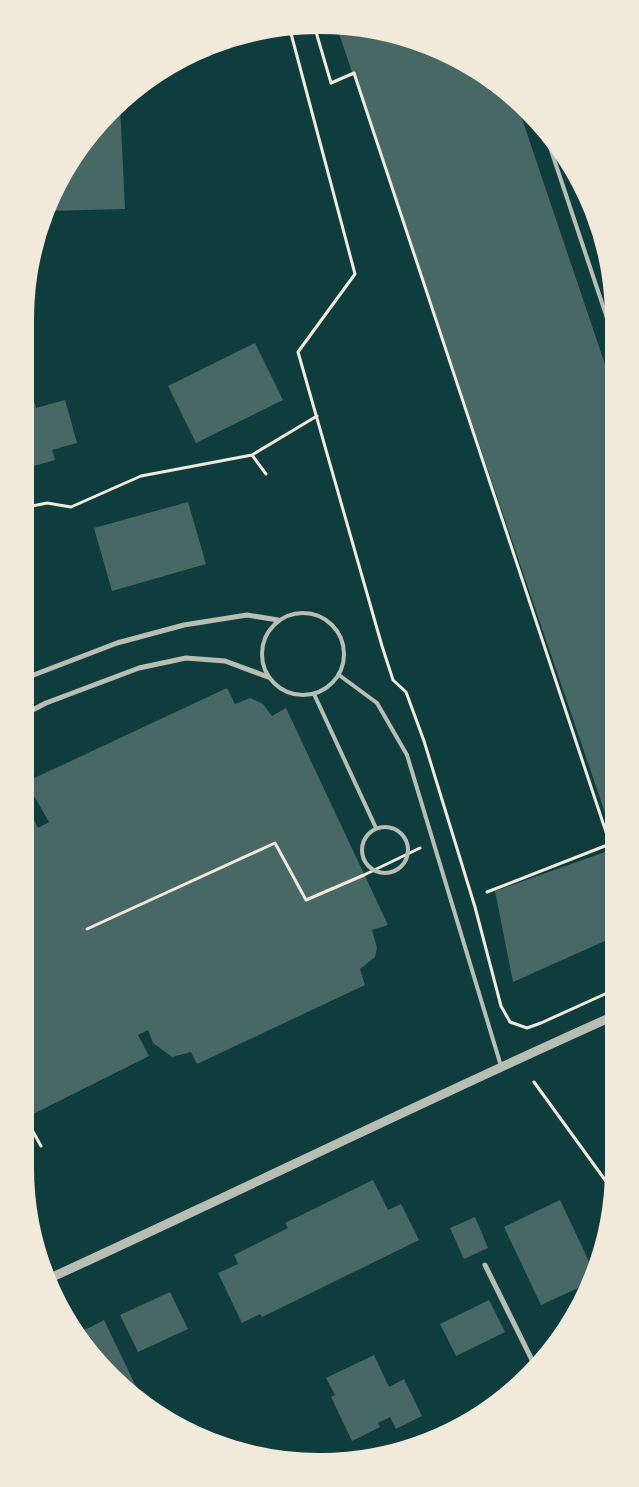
<svg xmlns="http://www.w3.org/2000/svg" width="639" height="1487" viewBox="0 0 639 1487" font-family="'Nunito Sans',sans-serif">
<style>
.building{fill:#486865}
.lines{fill:none;stroke-linecap:round;stroke-linejoin:round}
.path{stroke:#f1e9da;stroke-width:3}
.service{stroke:#b8beb3;stroke-width:4}
.minor{stroke:#b8beb3;stroke-width:5}
.tertiary{stroke:#b8beb3;stroke-width:9}
.rim{fill:none;stroke:#f1e9da;stroke-width:6}
</style>
<rect width="100%" height="100%" fill="#0f3d3e"/>
<path class="building" d="M337,28l78,10 85,46 15,14 99,293 2,454z
M120,106l5,103 -79,2 50,-88z
M255,343l28,57 -87,43 -28,-57z
M65,400l12,43 -25,7 3,10 -32,9v-63l12,-3 1,5z
M188,502l18,62 -94,27 -18,-63z
M227,688l8,16 15,-6 13,6 9,12 14,-8 102,217 -16,5 5,18 -2,9 -15,12 5,16 -168,79 -6,-12 -19,5 -19,-14 -5,-13 -10,5 11,21 -126,63v-309l5,-2 10,20 11,-6 -23,-40z
M616,848v88l-103,46 -18,-91z
M373,1180l15,30 13,-6 18,36 -157,77 -2,-3 -18,9 -24,-50 20,-9 -4,-9 54,-27 -3,-5z
M560,1200l35,74 -4,8 -50,23 -37,-78z
M475,1217l13,31 -24,11 -14,-31z
M170,1292l18,37 -50,23 -18,-37z
M489,1300l16,32 -49,24 -16,-32z
M104,1320l38,79 -1,1 -45,-37 -17,-30z
M374,1355l15,32 15,-8 18,37 -26,13 -6,-12 -12,6 2,4 -28,14 -21,-44 4,-2 -9,-17z"/>
<g class="lines">
<path class="path" d="M314,25l17,58 23,-10 256,771 1,6
M289,26l66,248 -57,78 84,294 11,34 13,12 18,49 51,166 26,99 9,16 17,6 14,-5 75,-34
M252,455l14,19
M23,579l4,-72 20,-4 24,4 70,-31 111,-21 65,-39
M23,642l4,19
M487,892l123,-48
M87,929l188,-86 31,57 58,-25 56,-27
M534,1082l79,109
M26,1117l5,11
M23,1132l8,-4 10,18"/>
<path class="service" d="M543,126l71,213
M262 654a41 41 0 1 1 82 0a41 41 0 1 1-82 0Z
M339,675l38,28 30,52 94,311
M314,694l62,134
M362 850a23 23 0 1 1 46 0a23 23 0 1 1-46 0Z"/>
<path class="minor" d="M23,680l8,-4 86,-33 67,-18 63,-10 31,5
M23,715l23,-12 93,-35 47,-10 39,3 43,16
M485,1265l50,101"/>
<path class="tertiary" d="M48,1279c190,-87 377,-179 568,-264"/>
</g>
<path d="M0 0H639V1487H0ZM319 31H320A288 288 0 0 1 608 319V1168A288 288 0 0 1 320 1456H319A288 288 0 0 1 31 1168V319A288 288 0 0 1 319 31Z" fill="#f1e9da" fill-rule="evenodd"/>
<path class="rim" d="M319 31H320A288 288 0 0 1 608 319V1168A288 288 0 0 1 320 1456H319A288 288 0 0 1 31 1168V319A288 288 0 0 1 319 31Z"/>
</svg>
